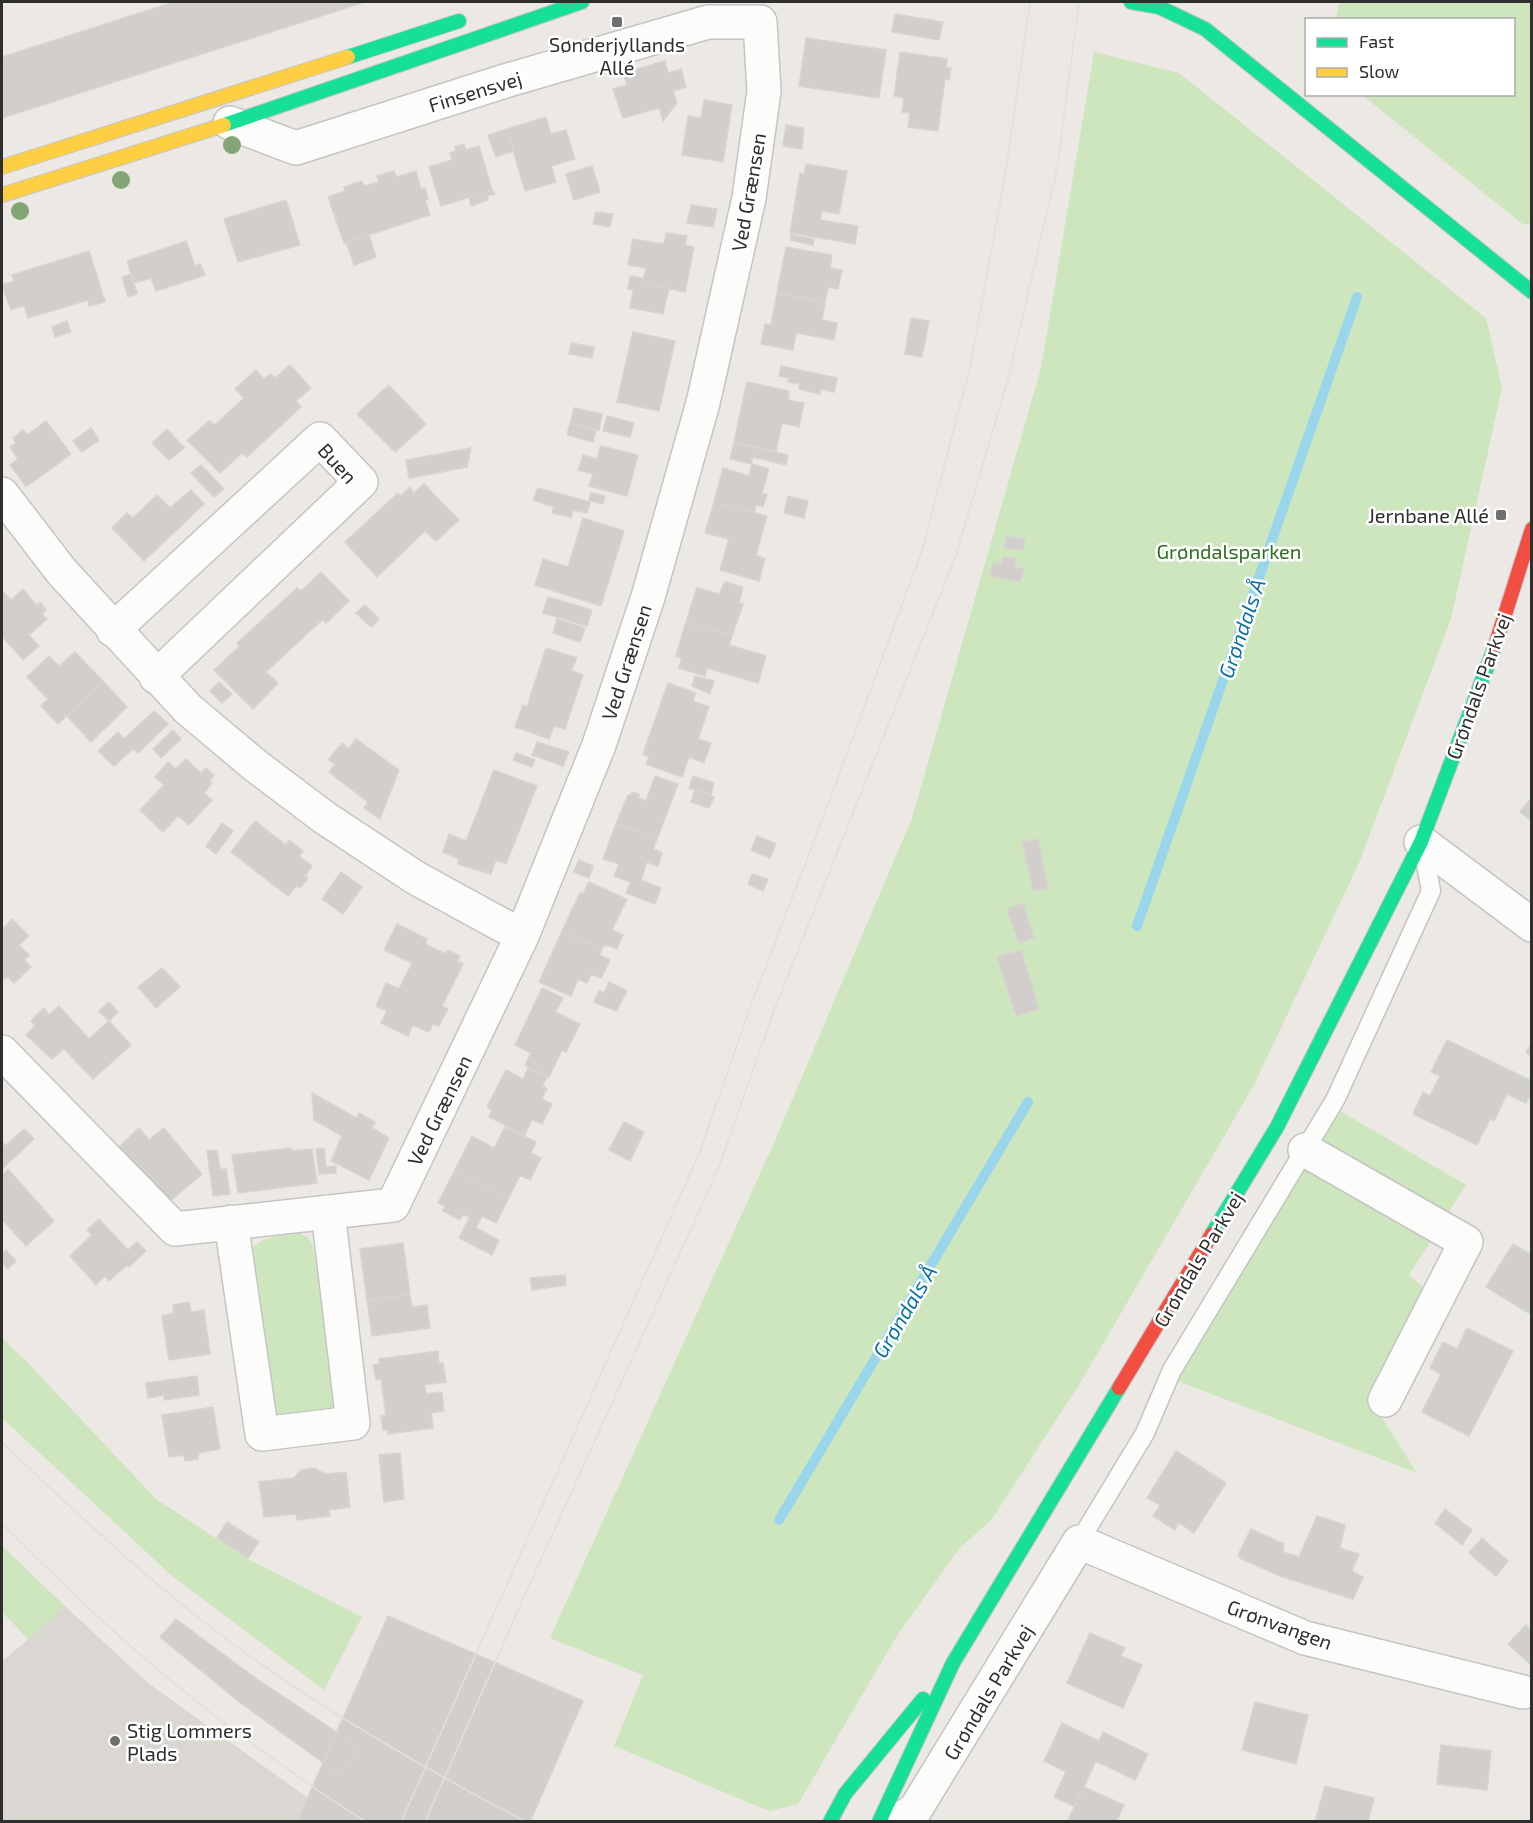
<svg xmlns="http://www.w3.org/2000/svg" width="1533" height="1823" viewBox="0 0 1533 1823" font-family="'Exo 2',sans-serif">
<style>
.green{fill:#cee6be}
.plaza{fill:#dad6d2}
.lines{fill:none;stroke-linecap:round;stroke-linejoin:round}
.stream{stroke:#99d6ec;stroke-width:10}
.building{fill:#d1cecb;stroke:#d7d4d0;stroke-width:1.5}
.lane-casing{stroke:#c5c4c5;stroke-width:21}
.street-casing{stroke:#c5c4c5;stroke-width:36}
.fast-casing{stroke:#c5c4c5;stroke-width:16}
.slow-casing{stroke:#c5c4c5;stroke-width:16}
.jam-casing{stroke:#c5c4c5;stroke-width:16}
.lane{stroke:#fcfcfb;stroke-width:18}
.street{stroke:#fcfcfb;stroke-width:33}
.fast{stroke:#16e098;stroke-width:14}
.slow{stroke:#ffcf43;stroke-width:14}
.jam{stroke:#f24e42;stroke-width:14}
.tram{stroke:#dfdfe1;stroke-width:1.5}
.tree{fill:#82a575}
.poi-dot{fill:#706f6e;stroke:#fff;stroke-width:2}
.labels{text-anchor:middle;dominant-baseline:central;stroke-width:5;stroke-linejoin:round;paint-order:stroke}
.poi-label{font-size:20px;fill:#2e2e2e;stroke:#fff}
.street-label{font-size:20px;fill:#2e2e2e;stroke:#fff}
.park-label{font-size:20px;fill:#2c6e1b;stroke:#fff}
.water-label{font-size:21px;font-style:italic;fill:#0d6fa3;stroke:#fff}
</style>
<rect width="100%" height="100%" fill="#ece8e4"/>
<path class="green" d="M1340,2h191v221l-7,2 -162,-130 152,-1v-74l-178,-1z
M1094,52l85,21 307,245 16,70 -51,231 -92,244 -105,222 -172,295 -90,139 -33,30 -61,85 -100,170 -29,7 -155,-65 29,-71 -93,-37 223,-493 139,-327 129,-450z
M1337,1109l129,76 -57,90 23,19 -57,113 42,66 -242,-93z
M299,1233l9,4 5,9 24,153 -3,9 -9,4 -51,4 -24,-166c13,-15 31,-14 49,-17z
M2,1338l26,25 128,136 92,60 114,58 -38,73 -153,-115 -169,-157z
M2,1546l63,60 -36,34 -27,-28z"/>
<path class="plaza" d="M65,1606l83,77 160,115 12,24h-318v-161l27,-22z"/>
<g class="lines">
<path class="stream" d="M1137,926l220,-629
M779,1520l249,-418"/>
</g>
<path class="building" d="M174,2h191l-363,116v-61z
M895,14l48,8 -4,18 -47,-8z
M806,38l80,12 -7,48 -80,-12z
M900,52l47,7 -1,8 5,1 -2,12 -4,-1 -7,52 -30,-4 2,-14 -8,-1 2,-14 -10,-2z
M665,61l3,12 13,-4 5,18 -13,4 4,12 -14,18 -4,-13 -36,10 -10,-29 14,-4 -4,-12z
M704,100l28,5 -9,57 -41,-7 6,-39 13,2z
M546,117l5,17 15,-4 9,29 -24,7 5,16 -31,9 -18,-62z
M786,125l18,3 -2,21 -19,-3z
M507,129l7,22 -18,6 -8,-22z
M464,144l2,6 13,-4 13,44 -51,16 -12,-39 23,-7 -2,-7 6,-2 -1,-4z
M806,164l41,7 -8,43 -17,-3 -2,9 38,6 -3,18 -65,-11 10,-60 4,1z
M592,166l8,26 -26,8 -8,-26z
M394,171l3,6 19,-6 5,18 4,-1 3,11 -3,1 5,15 -86,28 -16,-46 17,-6 -1,-4 18,-6 2,5 15,-4 -2,-6z
M492,190l3,4 -8,2 1,4 -17,6 -2,-9z
M286,200l14,45 -62,17 -14,-43z
M691,205l26,4 -4,18 -26,-4z
M596,212l17,2 -3,13 -17,-3z
M666,233l21,3 -2,9 9,2 -9,45 -43,-9 4,-15 -18,-3 5,-26 31,5z
M369,235l7,22 -22,8 -8,-23z
M791,235l23,4 -1,6 -23,-5z
M186,241l9,25 5,-2 5,11 -49,16 -5,-13 -17,5 -7,-22z
M786,247l46,8 -2,13 12,2 -4,19 -10,-2 -3,15 -48,-9z
M89,251l16,51 -16,4 -1,-6 -60,18 -4,-13 -13,5 -9,-25 12,-4 -2,-6z
M131,274l6,20 -9,3 -6,-20z
M630,276l13,2 -1,5 27,5 -6,26 -33,-6 3,-18 -5,-1z
M777,293l48,9 -3,18 15,3 -3,17 -38,-7 -3,17 -32,-6 4,-20 6,1z
M911,318l18,3 -7,36 -17,-3z
M67,321l4,11 -16,5 -3,-10z
M633,332l42,9 -16,70 -42,-9z
M571,343l23,4 -2,11 -23,-4z
M290,365l21,23 -15,13 5,6 -54,50 -5,-4 -22,20 -33,-33 22,-19 6,4 29,-27 -9,-9 21,-19 8,9 6,-5 5,4z
M781,366l56,12 -3,14 -13,-3 -1,5 -21,-5 1,-5 -12,-2 1,-4 -10,-2z
M747,382l42,9 -1,9 16,3 -5,24 -17,-4 -6,28 -42,-9z
M389,385l37,39 -31,28 -38,-38z
M574,408l28,6 -3,16 -29,-6z
M607,416l27,7 -4,14 -27,-6z
M46,421l25,33 -45,33 -16,-22 8,-6 -8,-12 6,-4 -3,-5 10,-8 4,5z
M570,424l26,6 -3,12 -26,-7z
M91,428l8,12 -17,12 -9,-11z
M167,429l17,19 -15,12 -17,-17z
M734,443l54,12 -2,10 -33,-8 -2,7 -21,-5z
M601,446l37,9 -11,41 -38,-10 4,-12 -15,-4 5,-15 14,4z
M471,448l-4,19 -58,11 -3,-18z
M752,464l17,5 -7,24 5,2 -4,12 -7,-3 -2,9 -40,-11 9,-34 26,8z
M201,465l23,24 -10,8 -23,-24z
M424,484l35,36 -23,21 -11,-10 -48,46 -32,-35 53,-49 3,3 9,-9 4,6z
M538,488l52,14 -3,11 -14,-3 -2,7 -19,-4 2,-6 -21,-7z
M191,490l13,14 -60,57 -32,-33 15,-15 6,5 24,-23 13,13z
M591,493l14,3 -2,8 -14,-4z
M788,496l20,5 -4,17 -20,-5z
M714,502l53,14 -11,39 9,4 -6,22 -39,-11 9,-31 -24,-6z
M583,518l41,13 -23,75 -66,-21 8,-26 25,8z
M1007,536l18,3 -2,11 -19,-2z
M1003,557l13,2 -1,9 9,1 -4,13 -30,-6 3,-13 9,1z
M321,572l28,29 -23,22 -3,-4 -57,53 12,11 -25,26 -39,-39 26,-24 -3,-3 60,-55 4,3z
M725,582l18,5 -4,16 4,1 -11,32 -46,-14 11,-34 22,6z
M23,589l14,17 3,-4 6,8 -4,4 5,5 -18,16 10,11 -16,14 -21,-24v-45l9,9z
M548,597l44,13 -5,16 -44,-13z
M365,605l14,14 -8,8 -15,-14z
M557,619l28,9 -5,14 -27,-9z
M686,622l46,14 -3,9 37,11 -8,27 -51,-15 -2,8 -26,-8 3,-10 -6,-2z
M546,648l31,10 -6,12 12,5 -18,54 -11,-3 -5,13 -34,-12 8,-22 4,2z
M75,652l28,29 -45,43 -17,-18 7,-7 -21,-22 22,-21 10,10z
M695,676l19,5 -4,13 -18,-8z
M103,681l24,26 -36,35 -24,-26z
M219,682l13,12 -10,9 -12,-12z
M668,683l28,10 -3,8 16,6 -11,32 13,4 -7,20 -15,-6 -7,20 -36,-13 3,-7 -6,-3z
M154,711l14,13 -30,29 -5,-4 -19,17 -16,-15 20,-19 6,7z
M173,730l8,9 -20,19 -8,-9z
M356,739l43,31 -19,49 -16,-11 4,-6 -39,-30 6,-8 -7,-4 14,-17 7,6z
M537,742l32,10 -6,14 -31,-11z
M516,753l19,7 -3,7 -19,-7z
M186,759l15,14 5,-5 8,7 -5,6 3,2 -8,10 8,7 -23,25 -11,-9 -15,16 -23,-22 24,-25 -9,-8 13,-15 8,7z
M494,770l43,16 -31,78 -10,-4 -5,14 -33,-10 1,-5 -16,-7 6,-18 17,7z
M655,776l23,8 -21,55 -41,-15 12,-29h3l1,-3 7,2 -1,4 8,3z
M693,776l21,7 -3,11 -22,-6z
M695,790l19,7 -5,11 -18,-6z
M1532,797v24l-12,-9z
M255,821l31,24 3,-5 14,11 -4,5 13,10 -7,10 3,2 -8,10 -3,-3 -9,11 -57,-44z
M222,823l11,8 -17,23 -10,-8z
M616,824l41,15 -4,10 9,4 -4,13 -11,-4 -6,18 20,8 -6,16 -29,-11 5,-11 -17,-6 5,-12 -16,-5z
M757,836l19,8 -6,14 -19,-8z
M1038,839l10,49 -15,3 -11,-49z
M579,860l14,6 -4,12 -15,-6z
M341,872l21,15 -19,27 -21,-15z
M752,874l16,5 -5,12 -15,-7z
M589,882l38,17 -15,31 11,5 -6,14 -12,-5 -3,5 -40,-18 18,-38 3,1z
M1023,903l11,35 -15,5 -12,-34z
M12,919l17,17 -10,9 10,10 -5,5 7,7 -17,16 -6,-6 -4,2 -2,-3v-48l1,1z
M397,924l30,15 -2,5 21,10 2,-4 12,6 -3,5 6,3 -21,42 6,3 -9,17 -6,-2 -4,8 -16,-7 -5,11 -27,-13 6,-12 -11,-5 10,-23 13,6 13,-26 -28,-13z
M562,931l40,18 -2,6 10,5 -9,18 -10,-4 -4,9 -9,-4 -7,17 -32,-14z
M1021,950l18,59 -23,7 -19,-59z
M162,968l18,19 -24,21 -18,-21z
M609,982l18,9 -11,20 -22,-9 5,-11 5,2z
M542,988l21,10 -8,14 25,12 -14,28 -4,-2 -13,27 -24,-12 6,-12 -16,-8z
M109,1002l9,10 -9,9 -10,-10z
M59,1006l30,33 20,-18 22,24 -38,34 -29,-30 -12,10 -26,-24 9,-9 -4,-5 13,-13 5,7z
M1447,1040l85,41v18l-4,-1 -2,5 -19,-9 -13,27 -4,-2 -13,26 -64,-31 10,-22 7,4 10,-20 -9,-4z
M1532,1044v13l-6,-5z
M528,1068l19,9 -5,9 5,3 -5,10 10,5 -10,20 -10,-5 -7,16 -36,-18 3,-7 -5,-3 19,-37 17,9z
M312,1093l44,25 3,-5 16,9 -3,6 17,10 -20,42 -38,-19 11,-25 -28,-16z
M624,1122l20,10 -14,29 -21,-11z
M505,1127l31,15 -5,11 10,5 -11,22 -10,-5 -11,22 -54,-27 17,-34 22,12z
M139,1128l10,12 15,-12 38,46 -34,29 -51,-54z
M24,1129l10,10 -32,30v-27l3,4z
M291,1148v3l21,-2 5,34 -79,10 -6,-38z
M324,1148l2,19 10,-1v7l-17,1 -3,-25z
M217,1150l3,19h6l4,25 -17,2 -6,-45z
M8,1169l46,52 -28,25 -24,-27v-44z
M455,1170l54,27 -13,26 -14,-7 -6,12 23,12 -7,15 -33,-17 11,-21 -7,-3 -3,6 -17,-9 2,-5 -7,-3z
M99,1219l29,31 9,-8 9,9 -17,16 -2,-2 -18,16 -4,-5 -9,9 -26,-29 22,-21 -5,-5z
M403,1243l7,52 -43,5 -7,-51z
M1513,1244l19,11v60l-46,-28z
M6,1250l10,11 -8,8 -6,-6v-9z
M565,1275l1,10 -34,5 -2,-12z
M410,1295l2,12 15,-2 3,23 -58,8 -5,-36z
M189,1302l2,10 13,-2 6,44 -41,6 -7,-44 12,-3 -1,-8z
M1467,1328l46,23 -44,85 -47,-24 19,-38 -11,-6 13,-26 14,7z
M438,1351l1,12h4l3,19 -21,3 1,9 16,-2 2,19 -13,2 2,15 -45,6v-4h-5l-2,-14h5l-5,-37 -5,1 -3,-15 7,-1 -1,-5z
M197,1376l2,19 -35,5v-5l-16,3 -2,-15z
M213,1407l7,42 -22,4v6l-13,2 -1,-6 -15,2 -7,-42z
M1176,1451l50,32 -32,50 -15,-10 -4,7 -22,-14 7,-11 -13,-7z
M400,1453l4,46 -20,3 -5,-47z
M314,1468l11,6 21,-2 4,35 -21,3 1,6 -33,4 -1,-6 -32,3 -5,-35 35,-4 7,-8z
M1445,1509l27,21 -10,15 -27,-22z
M1317,1516l28,9 -5,23 19,6 -7,17 11,6 -10,22 -73,-23 -39,-17 -3,-4 13,-26 33,15 -1,8 16,5z
M227,1522l32,20 -11,16 -31,-20z
M1482,1538l26,23 -12,15 -27,-23z
M388,1616l195,85 -53,121h-233z
M176,1619l78,58 105,70 -19,28 -102,-74 -78,-64z
M1526,1625l6,6v35l-24,-22z
M1090,1633l35,15 -4,8 21,9 -19,43 -56,-25z
M1255,1702l53,13 -12,49 -54,-14z
M1062,1723l37,18 4,-9 45,22 -13,26 -39,-19 -21,46 -21,-10 12,-25 -22,-11z
M1441,1745l50,6 -4,39 -50,-6z
M1325,1786l49,12 -6,24h-53z
M1084,1787l40,18 -8,17 -48,-2z"/>
<g class="lines">
<defs>
<path id="lane" d="M1079,1542l66,-109 27,-63 163,-270 96,-209 -9,-48"/>
<path id="street" d="M2,494l60,78 126,137 68,57 69,52 91,60 106,58
M113,630l207,-191 41,43 -205,195
M1421,842l111,83
M2,1052l173,177 218,-24 129,-269 77,-191 49,-148 55,-194 46,-205 15,-107 -4,-69h-52l-203,59 -209,67 -66,-25
M1305,1150l161,92 -81,158
M231,1222l31,212 91,-11 -25,-211
M896,1822l19,-12 164,-268 226,96 218,54"/>
<path id="fast" d="M1131,2l28,5 46,22 327,263
M348,57l111,-36
M224,125l358,-123
M1212,1234l65,-107 144,-285 74,-196
M830,1822l15,-28 78,-95
M879,1822l74,-159 166,-275"/>
<path id="slow" d="M2,167l346,-110
M2,195l222,-70"/>
<path id="jam" d="M1495,646l37,-117
M1119,1388l93,-154"/>
</defs>
<use href="#lane" class="lane-casing"/>
<use href="#street" class="street-casing"/>
<use href="#fast" class="fast-casing"/>
<use href="#slow" class="slow-casing"/>
<use href="#jam" class="jam-casing"/>
<use href="#lane" class="lane"/>
<use href="#street" class="street"/>
<use href="#fast" class="fast"/>
<use href="#slow" class="slow"/>
<use href="#jam" class="jam"/>
<path class="tram" d="M2,1442c62,60 125,119 193,173 103,81 216,146 331,207
M2,1524c50,49 100,99 154,144 66,56 137,107 210,154
M401,1822l298,-668 52,-149 78,-203 94,-254 47,-181 36,-197 24,-168
M425,1822l102,-232 192,-423 54,-154 183,-458 52,-176 49,-210 22,-167"/>
</g>
<g class="tree">
<circle cx="232" cy="145" r="9"/>
<circle cx="121" cy="180" r="9"/>
<circle cx="20" cy="211" r="9"/>
</g>
<g class="poi-dot">
<rect x="611" y="16" width="12" height="12" rx="3"/>
<rect x="1495" y="509" width="12" height="12" rx="3"/>
<circle cx="115" cy="1741" r="6"/>
</g>
<g class="labels">
<g class="poi-label">
<text x="617" y="44">Sønderjyllands<tspan x="617" dy="23">Allé</tspan></text>
<text x="1489" y="515" text-anchor="end">Jernbane Allé</text>
<text x="127" y="1730" text-anchor="start">Stig Lommers<tspan x="127" dy="23">Plads</tspan></text>
</g>
<g class="street-label">
<text transform="translate(475 91) rotate(-17)">Finsensvej</text>
<text transform="translate(748 192) rotate(-80)">Ved Grænsen</text>
<text transform="translate(338 463) rotate(48)">Buen</text>
<text transform="translate(626 662) rotate(-72)">Ved Grænsen</text>
<text transform="translate(1478 686) rotate(-70)">Grøndals Parkvej</text>
<text transform="translate(439 1110) rotate(-64)">Ved Grænsen</text>
<text transform="translate(1198 1259) rotate(-59)">Grøndals Parkvej</text>
<text transform="translate(1280 1624) rotate(20)">Grønvangen</text>
<text transform="translate(988 1692) rotate(-59)">Grøndals Parkvej</text>
</g>
<g class="park-label">
<text x="1229" y="551">Grøndalsparken</text>
</g>
<g class="water-label">
<text transform="translate(1241 628) rotate(-71)">Grøndals Å</text>
<text transform="translate(904 1311) rotate(-59)">Grøndals Å</text>
</g>
</g>
<rect width="1533" height="1823" fill="none" stroke="#2e2e2e" stroke-width="6"/>
<rect x="1305" y="18" width="210" height="78" fill="#ffffff" stroke="#ababab" stroke-width="1.5"/>
<rect x="1317" y="38" width="30" height="9" fill="#16e098" stroke="#ababab" stroke-width="1.5"/>
<text x="1359" y="48" font-size="18" fill="#2e2e2e">Fast</text>
<rect x="1317" y="68" width="30" height="9" fill="#ffcf43" stroke="#ababab" stroke-width="1.5"/>
<text x="1359" y="78" font-size="18" fill="#2e2e2e">Slow</text>
</svg>
